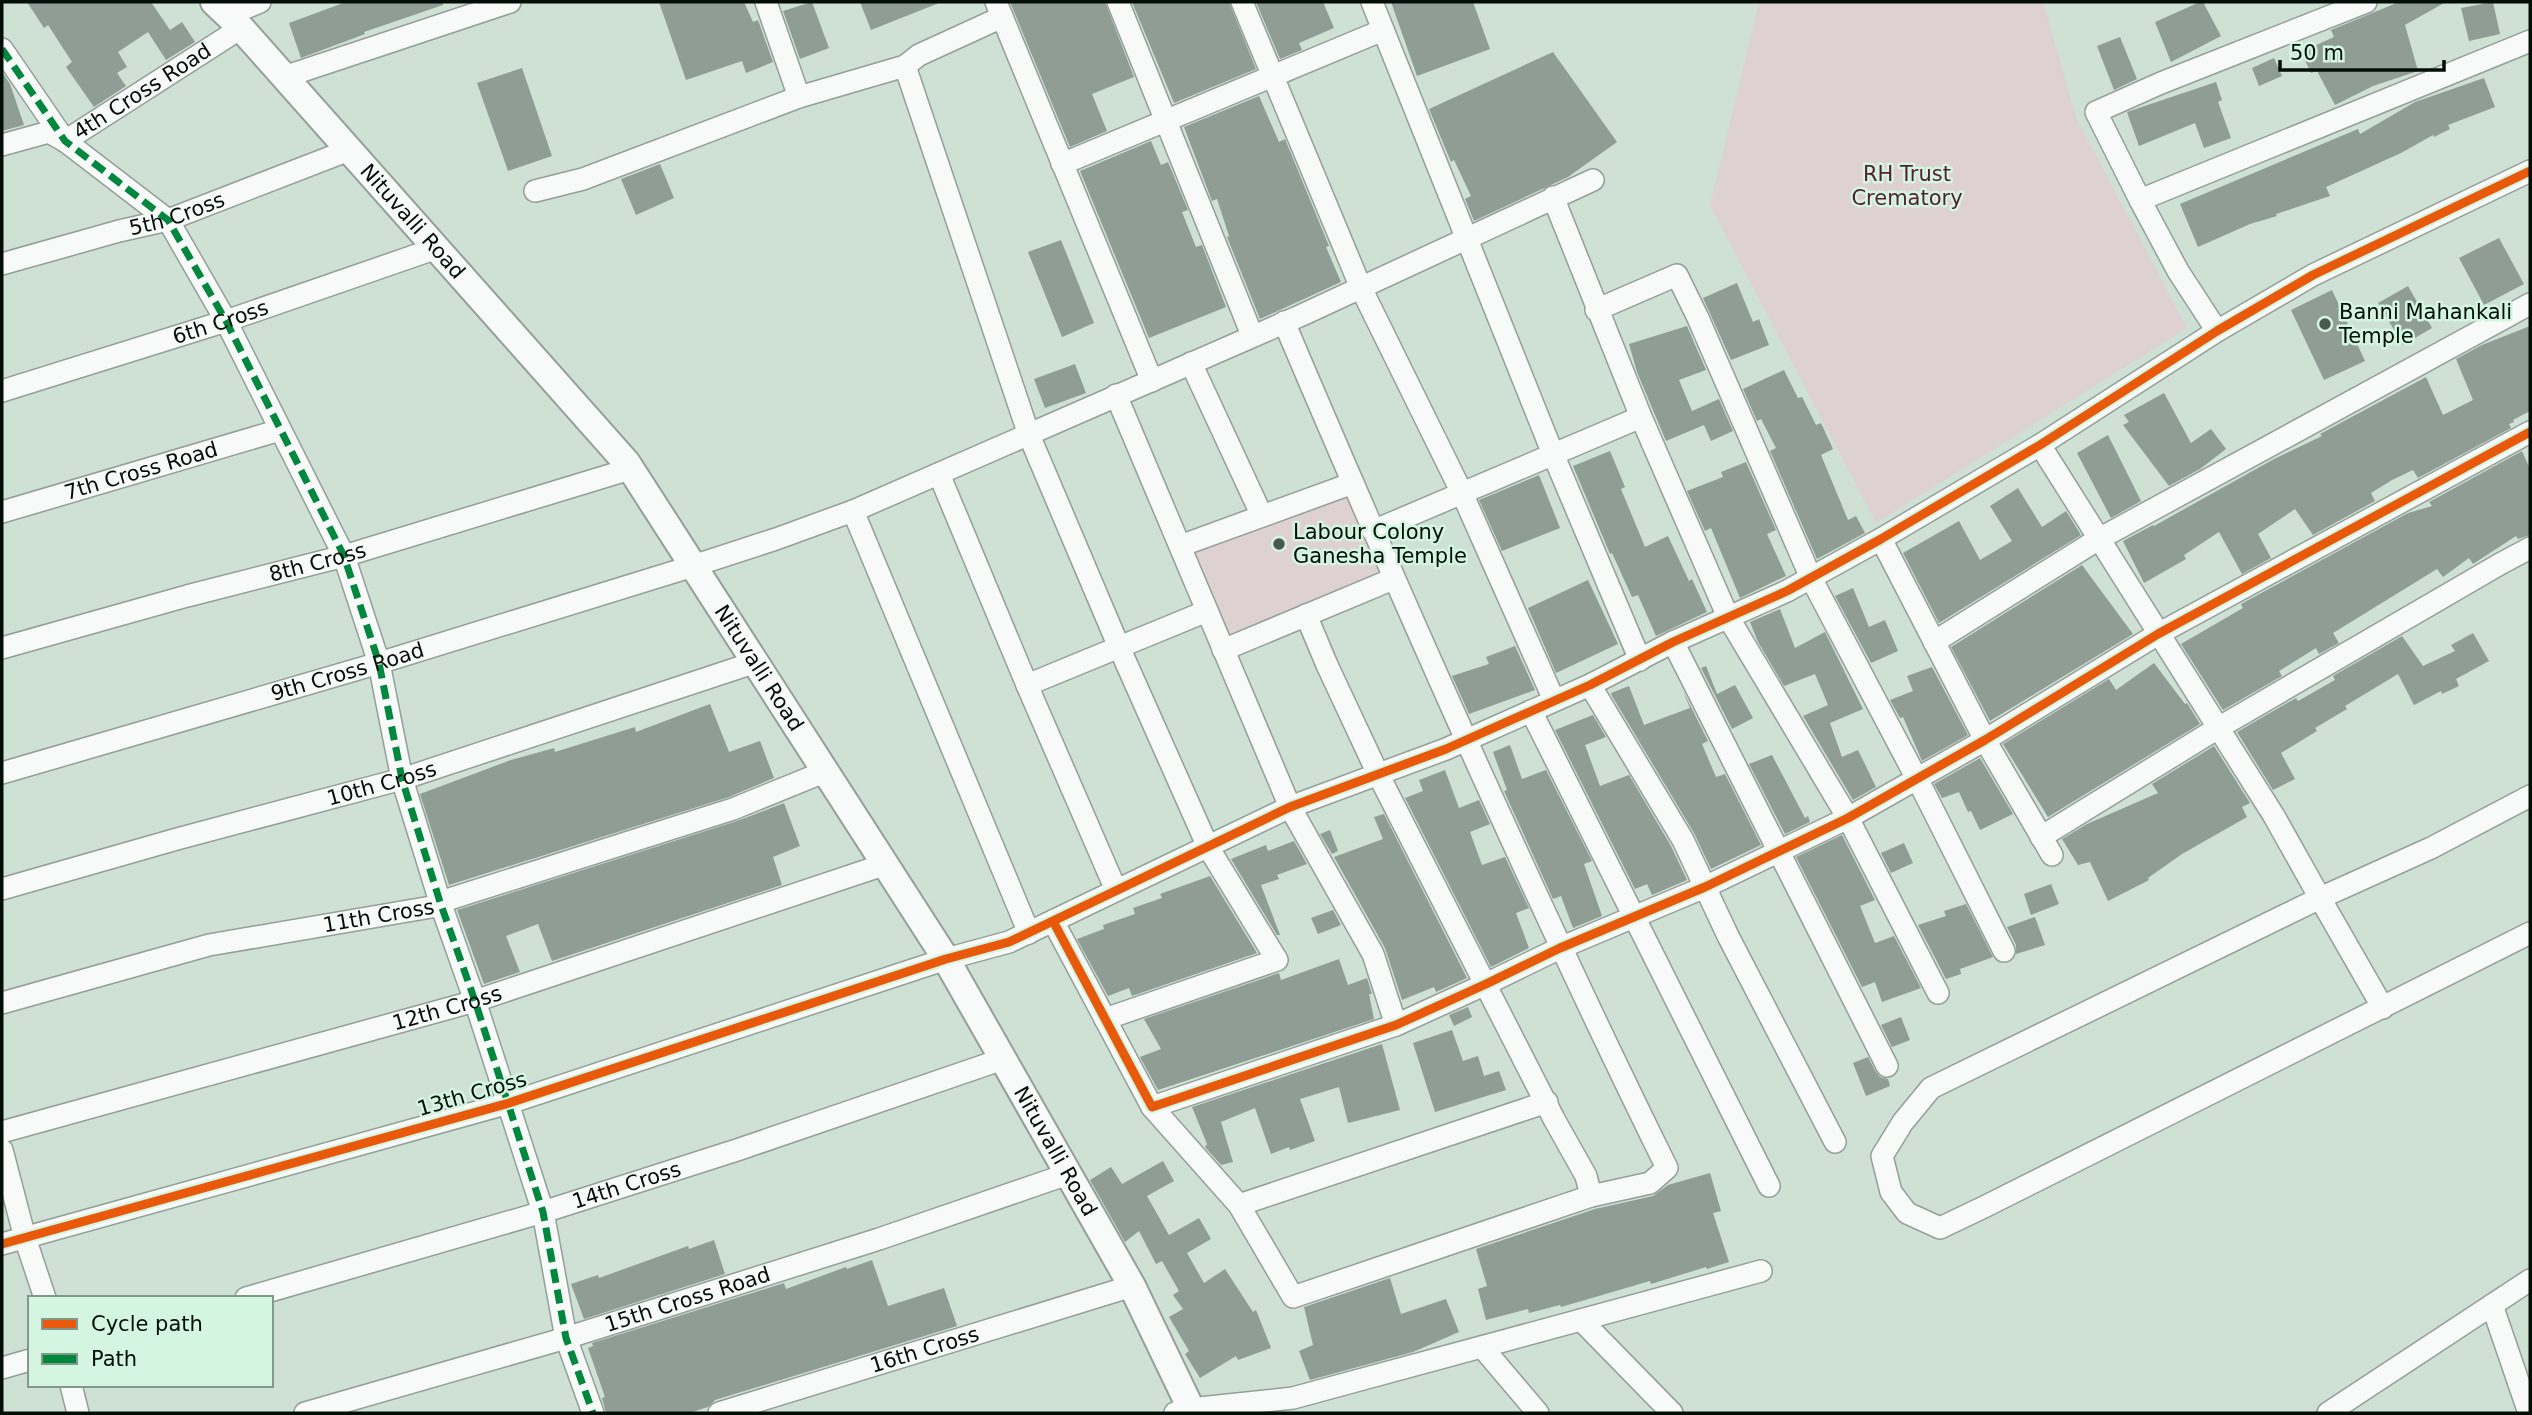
<svg xmlns="http://www.w3.org/2000/svg" width="2532" height="1415" viewBox="0 0 2532 1415" font-family="'DejaVu Sans',sans-serif">
<style>
.green{fill:#ded1d1}
.building{fill:#8f9d94}
.lines{fill:none;stroke-linecap:round;stroke-linejoin:round}
.minor-casing{stroke:#92a097;stroke-width:24}
.tertiary-casing{stroke:#92a097;stroke-width:30}
.minor{stroke:#f8faf9;stroke-width:21}
.tertiary{stroke:#f8faf9;stroke-width:26}
.quiet{stroke:#00873e;stroke-width:7;stroke-dasharray:14 7;stroke-linecap:butt}
.cycleway-casing{stroke:#d4f5e0;stroke-width:13}
.cycleway{stroke:#e8590c;stroke-width:9}
.poi-dot{fill:#4b5850;stroke:#d4f5e0;stroke-width:2.5}
.labels{text-anchor:middle;dominant-baseline:central;stroke-width:5;stroke-linejoin:round;paint-order:stroke}
.street-label{font-size:21px;fill:#040e08;stroke:#d4f5e0}
.park-label{font-size:21px;fill:#531f31;stroke:#d4f5e0}
.poi-label{font-size:21px;fill:#040e08;stroke:#d4f5e0;text-anchor:start}
</style>
<rect width="100%" height="100%" fill="#cfe0d5"/>
<path class="green" d="M1759,2h284l33,115 111,211 -311,195 -166,-318z
M1353,483l40,96 -170,71 -43,-104z"/>
<path class="building" d="M27,2h124l19,28 12,-8 13,20 -29,18 -18,-28 -30,20 9,15 -10,6 9,13 -32,21 -28,-40 6,-5 -24,-37 -4,3z
M346,2h97v3l-79,27 1,2 -64,24 -12,-35z
M659,2h85l9,20 5,-2 15,42 -27,11 -4,-12 -56,19z
M812,2l17,46 -29,11 -17,-48z
M860,2h79v1l-68,27z
M1010,2h95l29,75 -42,17 15,37 -37,16z
M1132,2h97l27,67 -82,34z
M1256,2h67l11,26 -35,15 3,7 -22,9z
M1391,2h82l17,47 -73,27z
M2200,2h3l18,34 -50,26 -16,-40z
M2399,2h47l-41,23 13,46 -45,15 -38,19 -18,-34 -6,2 -10,-21 33,-15 -3,-7z
M2493,2l7,32 -31,7 -8,-33z
M2120,37l17,42 -23,11 -17,-44z
M1553,52l64,90 -49,35 -94,44 -9,-22 6,-3 -17,-36 -3,2 -22,-53z
M2274,58l8,18 -23,10 -7,-18z
M522,68l30,88 -44,15 -31,-88z
M2,72l8,12 14,41 -22,6z
M2484,78l11,29 -47,18 2,4 -16,8 -1,-2 -32,18 -75,34 4,9 -54,18 1,2 -27,8 -52,23 -18,-43 178,-75 2,5 55,-32z
M2216,82l6,18 -4,2 13,36 -27,10 -9,-25 -56,23 -12,-34z
M1259,96l20,46 6,-3 44,107 -3,1 15,35 -81,37 -33,-82 2,-1 -12,-37 -5,2 -28,-74z
M1151,141l10,24 7,-3 20,48 -6,2 14,35 6,-2 24,62 -77,31 -69,-167z
M660,164l14,34 -38,17 -15,-36z
M2499,238l25,46 -40,21 -25,-47z
M1061,240l33,83 -32,14 -34,-85z
M1737,283l16,39 6,-3 10,26 -38,15 -28,-62z
M2408,286l24,42 -29,17 -25,-42z
M2332,290l33,71 -41,19 -33,-70z
M1687,326l19,44 -27,10 13,31 27,-12 14,32 -22,10 -7,-16 -38,16 -29,-69 -8,-28z
M2530,326v85l-17,9 1,2 -5,2 2,4 -93,50 -5,-8 -21,10 -21,13 4,8 -62,34 -18,-26 -37,25 13,24 -29,16 -23,-42 -35,23 2,4 -42,24 -21,-42 30,-16 1,1 120,-67 48,-23 -2,-2 106,-57 17,38 30,-15 -17,-41 26,-14z
M1075,364l11,29 -41,15 -11,-29z
M1784,370l14,28 4,-1 14,28 5,-2 12,26 -12,6 27,65 8,-4 9,17 -48,26 -47,-108 6,-3 -15,-29 -4,2 -14,-32z
M2164,393l27,50 20,-14 15,20 -26,20 -31,17 -46,-61 6,-3 -5,-7z
M2108,435l33,66 -30,17 -34,-65z
M1610,451l15,36 -4,2 24,58 23,-11 21,45 3,-2 15,33 -51,24 -18,-41 -6,2 -20,-44 -2,1 -37,-88z
M2522,451l8,18v66l-12,4 -2,-3 -43,28 -4,-6 -26,19 -6,-8 -104,64 6,10 -20,11 -3,-6 -37,23 3,5 -59,34 -42,-66 62,-36 -2,-4 167,-91 24,-7 -3,-4z
M1746,462l30,68 -9,4 19,42 -46,22 -29,-70 -6,3 -18,-40 36,-14 -2,-5z
M1539,475l21,53 -58,23 -23,-51z
M2018,488l24,39 24,-16 15,24 -142,88 -36,-70 56,-32 21,39 32,-19 -22,-35z
M2082,565l51,69 -143,87 -39,-74z
M1588,580l30,64 -62,29 -28,-65z
M1853,588l16,39 16,-7 13,31 -27,12 -36,-67z
M1780,609l15,39 30,-16 38,77 -33,14 12,34 16,-7 18,37 -23,13 -50,-84 25,-11 -13,-31 -31,12 -26,-44 -8,-20z
M2473,633l16,28 -33,18 3,7 -17,8 -1,-3 -27,14 -16,-31 -53,32 2,3 -32,19 2,3 -36,22 14,26 -22,11 -36,-58 59,-34 2,3 37,-21 -2,-4 69,-40 21,30 32,-15 -4,-6z
M1515,646l20,44 -66,24 -17,-38 37,-12 -3,-7z
M2154,663l31,41 2,-1 13,21 -152,93 -45,-73 106,-65 7,11z
M1706,666l11,28 18,-9 18,33 -21,11 -31,-61z
M1932,667l36,68 -46,26 -19,-44 -3,1 -10,-18 23,-9 -6,-15z
M1629,686l15,39 46,-17 -7,-17 25,50 -6,3 14,33 9,-3 36,71 -50,24 -17,-36 -82,-137 -1,-3z
M710,704l19,48 31,-11 14,37 -45,19 -280,88 -29,-91 91,-34 43,-12 1,4 80,-25 1,5z
M1593,715l13,22 -21,8 15,41 29,-11 42,71 16,34 -35,15 -5,-11 -12,5 -80,-159z
M1510,745l12,34 24,-9 46,91 -8,3 18,52 -29,12 -12,-32 -8,3 -49,-108 3,-1 -14,-38z
M2214,746l36,57 -8,4 5,10 -65,37 -34,24 1,2 -41,21 -18,-39 -12,3 -16,-26 25,-15 71,-31 -6,-9z
M1772,755l33,63 3,-2 2,6 -25,12 -36,-70z
M1980,758l33,56 -33,16 -9,-19 -3,1 -9,-20 -17,6 -8,-14z
M1445,770l14,38 20,-8 11,24 -20,8 12,33 23,-8 24,51 -13,5 13,35 -38,19 -86,-169 18,-7 -4,-11z
M784,803l16,43 -27,11 9,28 -230,76 -14,-37 -32,12 14,36 -36,12 -27,-74 280,-89z
M1384,814l83,164 -31,14 -2,-5 -32,13 -17,-52 -51,-91 49,-18 -9,-22z
M1330,830l8,21 -6,3 -12,-20z
M1842,835l33,65 -15,6 15,37 19,-7 27,52 -39,14 -7,-20 -13,5 -66,-130z
M1294,841l13,23 -30,11 2,4 -18,6 19,50h-3l-46,-76 35,-14 2,6z
M1904,843l9,20 -22,10 -10,-20z
M1210,876l47,77 -125,43 -3,-8 -21,8 -31,-57 27,-10 -1,-4 32,-11 -2,-6 29,-10 -2,-4z
M2051,884l8,20 -28,11 -7,-21z
M1966,904l27,53 -33,12 1,5 -15,5 -28,-54 28,-9 -2,-5z
M1333,910l8,15 -23,9 -7,-16z
M2035,917l10,28 -29,9v-9l-9,-18z
M1339,959l9,26 19,-7 5,16h-3l5,25 -216,71 -18,-33 21,-8 -17,-30 135,-46 2,7z
M1468,1007l4,10 -18,9 -5,-11z
M1901,1017l9,23 -18,7 -11,-22z
M1452,1030l11,31 15,-5 6,20 15,-5 7,19 -71,22 -22,-69z
M1382,1044l18,66 -52,13 -9,-36 -39,12 15,42 -25,9 -1,-3 -18,7 -16,-46 -34,14 12,40 -12,3 -16,-18 2,-3 -15,-37z
M1868,1057l8,15 4,5 8,2 2,7 -24,10 -13,-33z
M1163,1161l11,20 -27,15 22,39 30,-17 12,21 -24,14 17,30 21,-14 28,43 3,-2 15,38 -33,12 -2,-4 -36,22 -15,-24 4,-3 -20,-34 14,-8 -10,-14 6,-4 -17,-30 -6,3 -17,-33 -14,11 -35,-62 21,-13 11,17z
M1710,1173l11,38 -8,2 16,49 -22,7 -1,-2 -55,17 -1,-3 -89,26 -1,-2 -31,8 -1,-4 -42,11 -8,-31 9,-3 -11,-37 119,-40 58,-13 15,-11z
M714,1240l11,34 -141,45 -13,-35 27,-9 1,3 89,-32 1,3z
M872,1260l16,46 56,-18 13,38 -242,74 -7,7 -19,6h-83l-4,-15 3,-1 -17,-49 5,-2 -1,-3 192,-60 2,6 60,-22 1,2z
M1390,1278l11,36 45,-15 13,33 -46,20 -103,28 -11,-29 14,-6 -9,-38z"/>
<g class="lines">
<defs>
<g id="minor">
<path d="M766,2l33,95"/>
<path d="M996,2l156,379"/>
<path d="M1118,2l134,333"/>
<path d="M1242,2l119,286 101,205 92,207"/>
<path d="M1372,2l181,452 87,206"/>
<path d="M228,15l32,-13"/>
<path d="M2,49l63,92 103,79 58,101 118,235 35,107 23,116 38,123 35,99 68,211 23,126 27,75"/>
<path d="M905,66l124,369 90,212 89,200 69,113 -172,59"/>
<path d="M284,77l226,-75"/>
<path id="s1" d="M2,145l47,-13 16,9 176,-113"/>
<path d="M1062,164l321,-134"/>
<path d="M535,191l48,-12 216,-82 106,-31 14,-11 83,-38"/>
<path d="M1553,197l88,220 87,200 120,201 90,175"/>
<path d="M2140,200l-44,-88 65,-29 205,-81"/>
<path id="s2" d="M2,264l117,-33 49,-11 181,-70"/>
<path d="M1596,310l81,-35 21,43 113,260 115,218 78,155"/>
<path d="M2217,331l-39,-60 -38,-71 390,-159"/>
<path d="M1191,363l71,153"/>
<path id="s3" d="M2,391l224,-70 211,-73"/>
<path d="M1116,395l174,412 83,147 23,71"/>
<path d="M2040,445l234,371 46,82 111,-50 99,-52"/>
<path d="M939,474l88,211 89,205"/>
<path d="M853,511l176,422"/>
<path id="s4" d="M2,512l278,-82"/>
<path d="M1373,531l268,-114"/>
<path d="M1881,539l104,201 67,115"/>
<path d="M1180,546l173,-63"/>
<path d="M1306,615l21,50 51,109 176,345 32,57 5,20"/>
<path d="M1673,642l214,424"/>
<path d="M1934,642l163,-102 433,-236"/>
<path id="s5" d="M2,648l185,-52 157,-40 286,-87"/>
<path d="M1223,650l170,-71"/>
<path d="M1027,685l180,-74"/>
<path d="M1590,685l93,155 45,96 107,206"/>
<path d="M1531,711l238,475"/>
<path id="s6" d="M2,773l377,-110 314,-97 83,-27 77,-28 449,-196 291,-135"/>
<path d="M2041,837l177,-109 282,-164 30,-16"/>
<path id="s7" d="M2,889l175,-50 225,-60 354,-117"/>
<path d="M1053,921l99,186 244,-82 90,-41 74,-36 145,-61 143,-69 137,-78 173,-106 372,-202"/>
<path id="s8" d="M2,1003l207,-58 228,-39 3,-4 293,-93 91,-37"/>
<path d="M2383,1008l-63,-110 -389,190 -28,34 -21,34 9,36 16,21 33,15 44,-21 546,-274"/>
<path d="M1152,1107l87,98 54,92 298,-101 59,-13 17,-15c-137,-278 -262,-561 -383,-846"/>
<path id="s9" d="M2,1132l473,-131 411,-137"/>
<path d="M2,1150l23,88 20,60"/>
<path d="M1239,1205l308,-103"/>
<path d="M2,1244l507,-141 437,-144 63,-17 281,-135 156,-58 144,-64 83,-43 114,-51 94,-52 159,-94 177,-114 96,-56 217,-104"/>
<path id="s10" d="M246,1298l297,-86 194,-62 266,-91"/>
<path d="M2492,1305l37,108"/>
<path d="M1581,1320l91,93"/>
<path d="M1482,1347l56,66"/>
<path d="M2,1368l28,-8"/>
<path d="M71,1385l7,28"/>
<path id="s11" d="M305,1413l261,-75 313,-99 189,-65"/>
<path id="s12" d="M719,1413l413,-127"/>
<path d="M1175,1413l15,-4 103,-11 468,-127"/>
<path d="M2328,1413l202,-133"/>
</g>
<g id="tertiary">
<path id="s13" d="M214,2l27,26 386,435 319,496 186,327 61,127"/>
</g>
</defs>
<use href="#minor" class="minor-casing"/>
<use href="#tertiary" class="tertiary-casing"/>
<use href="#minor" class="minor"/>
<use href="#tertiary" class="tertiary"/>
<path class="quiet" d="M2,49l63,92 103,79 58,101 118,235 35,107 23,116 38,123 35,99 68,211 23,126 27,75"/>
<defs>
<path id="cycleway" d="M1053,921l99,186 244,-82 90,-41 74,-36 145,-61 143,-69 137,-78 173,-106 372,-202
M2,1244l507,-141 437,-144 63,-17 281,-135 156,-58 144,-64 83,-43 114,-51 94,-52 159,-94 177,-114 96,-56 217,-104"/>
</defs>
<use href="#cycleway" class="cycleway-casing"/>
<use href="#cycleway" class="cycleway"/>
</g>
<g class="poi-dot">
<circle cx="2325" cy="324" r="7"/>
<circle cx="1279" cy="544" r="7"/>
</g>
<g class="labels">
<g class="street-label">
<text stroke="none"><textPath href="#s1" startOffset="159">4th Cross Road</textPath></text>
<text stroke="none"><textPath href="#s2" startOffset="182">5th Cross</textPath></text>
<text stroke="none"><textPath href="#s13" startOffset="296">Nituvalli Road</textPath></text>
<text stroke="none"><textPath href="#s3" startOffset="229">6th Cross</textPath></text>
<text stroke="none"><textPath href="#s4" startOffset="145">7th Cross Road</textPath></text>
<text stroke="none"><textPath href="#s5" startOffset="327">8th Cross</textPath></text>
<text stroke="none"><textPath href="#s13" startOffset="863">Nituvalli Road</textPath></text>
<text stroke="none"><textPath href="#s6" startOffset="360">9th Cross Road</textPath></text>
<text stroke="none"><textPath href="#s7" startOffset="394">10th Cross</textPath></text>
<text stroke="none"><textPath href="#s8" startOffset="387">11th Cross</textPath></text>
<text stroke="none"><textPath href="#s9" startOffset="462">12th Cross</textPath></text>
<text transform="translate(472 1094) rotate(-16)">13th Cross</text>
<text stroke="none"><textPath href="#s13" startOffset="1430">Nituvalli Road</textPath></text>
<text stroke="none"><textPath href="#s10" startOffset="397">14th Cross</textPath></text>
<text stroke="none"><textPath href="#s11" startOffset="399">15th Cross Road</textPath></text>
<text stroke="none"><textPath href="#s12" startOffset="215">16th Cross</textPath></text>
</g>
<g class="park-label">
<text x="1907" y="174">RH Trust<tspan x="1907" dy="24">Crematory</tspan></text>
</g>
<g class="poi-label">
<text x="2339" y="312">Banni Mahankali<tspan x="2339" dy="24">Temple</tspan></text>
<text x="1293" y="532">Labour Colony<tspan x="1293" dy="24">Ganesha Temple</tspan></text>
</g>
</g>
<rect width="2532" height="1415" fill="none" stroke="#040e08" stroke-width="7"/>
<rect x="28" y="1296" width="245" height="91" fill="#d4f5e0" stroke="#81998a" stroke-width="2"/>
<rect x="42" y="1319" width="35" height="10" fill="#e8590c" stroke="#81998a" stroke-width="2"/>
<text x="91" y="1331" font-size="21" fill="#040e08">Cycle path</text>
<rect x="42" y="1354" width="35" height="10" fill="#00873e" stroke="#81998a" stroke-width="2"/>
<text x="91" y="1366" font-size="21" fill="#040e08">Path</text>
<path d="M2280 60v10h164v-10" fill="none" stroke="#040e08" stroke-width="3.5"/>
<text x="2290" y="60" font-size="21" fill="#040e08" stroke="#d4f5e0" stroke-width="5" paint-order="stroke">50 m</text>
</svg>
